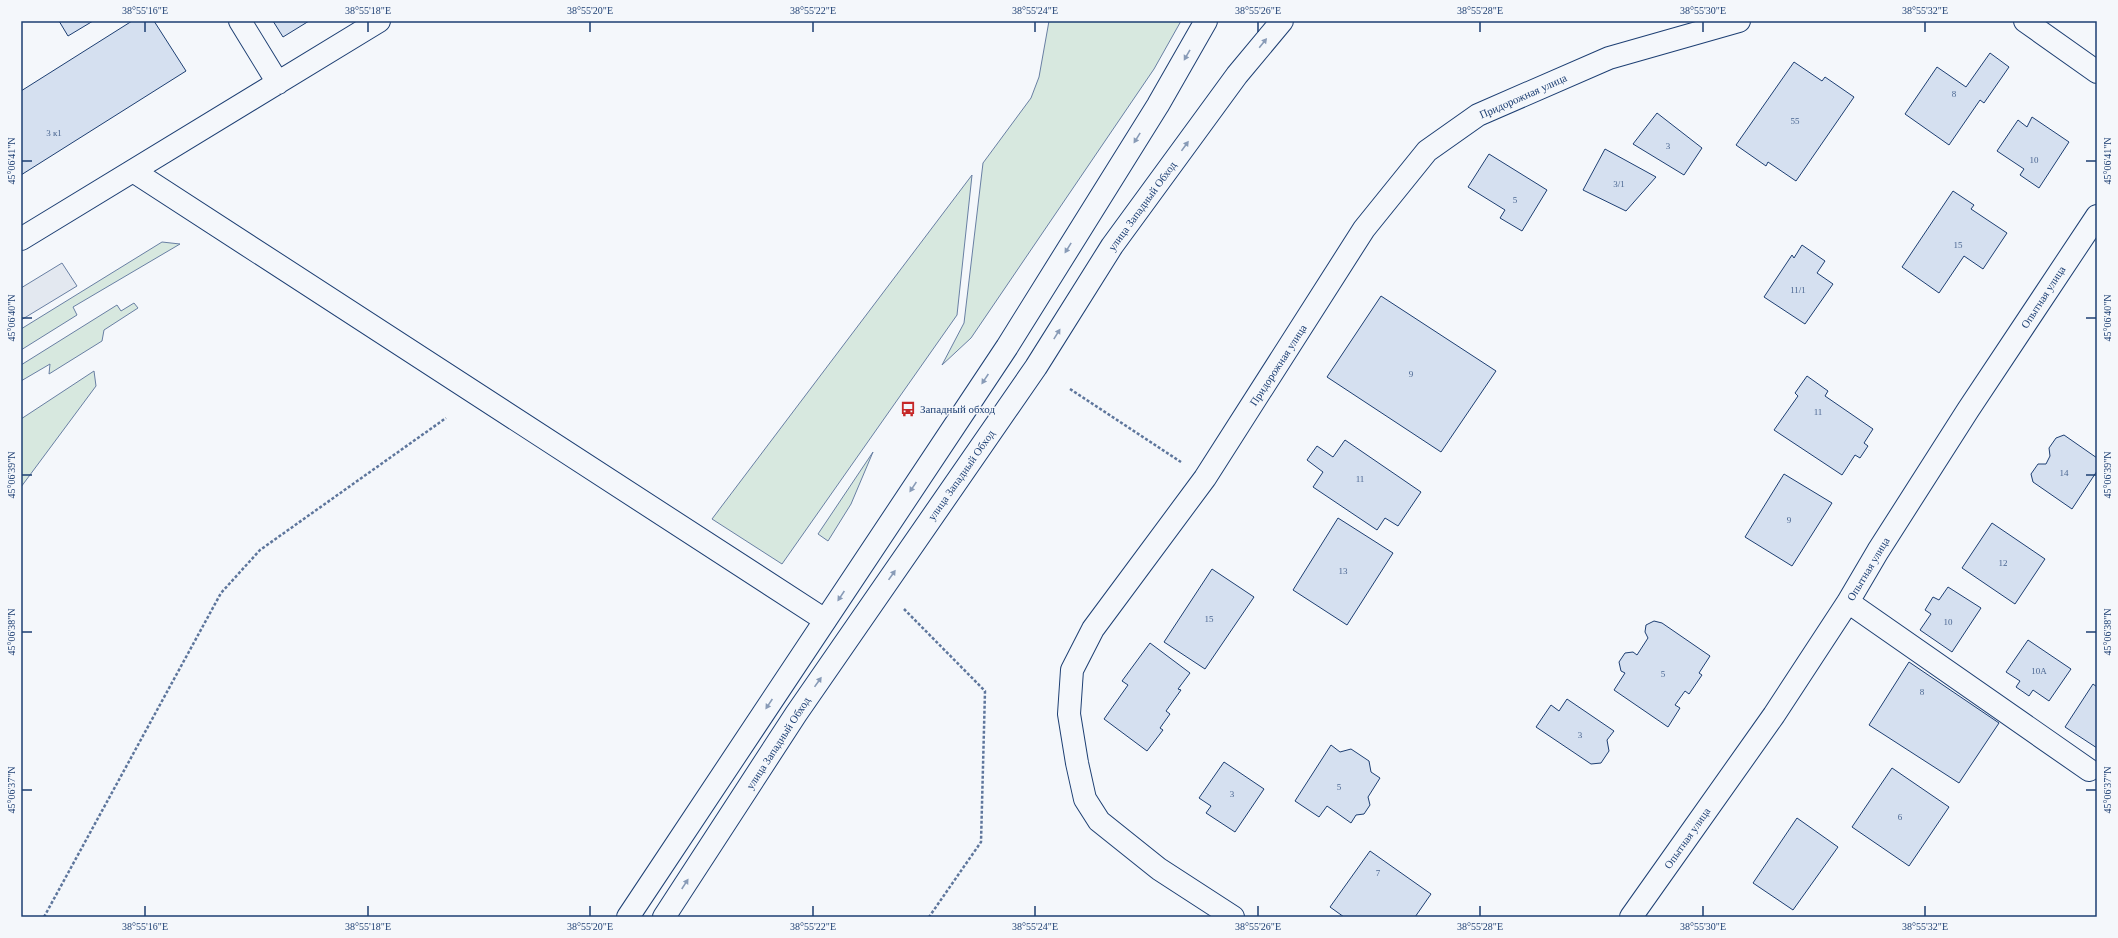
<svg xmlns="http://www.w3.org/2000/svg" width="2118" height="938" viewBox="0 0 2118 938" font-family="'Times New Roman',serif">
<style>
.grass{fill:#d7e8df;stroke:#687fa3}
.parking{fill:#e3e8f0;stroke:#687fa3}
.building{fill:#d5e0f0;stroke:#1d3f73}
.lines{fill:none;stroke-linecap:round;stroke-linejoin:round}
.minor-casing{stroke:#1d3f73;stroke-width:24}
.highway-casing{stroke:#1d3f73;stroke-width:24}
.path{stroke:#5e769c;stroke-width:2.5;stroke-dasharray:3 2;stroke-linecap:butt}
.minor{stroke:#f4f7fb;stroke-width:22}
.highway{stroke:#f4f7fb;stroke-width:22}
.oneway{fill:#889bb7}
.ticks{fill:none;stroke:#1d3f73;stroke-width:1.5}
.labels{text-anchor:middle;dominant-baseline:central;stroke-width:3;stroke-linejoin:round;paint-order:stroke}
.number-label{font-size:9px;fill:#4b6792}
.street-label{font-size:11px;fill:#1d3f73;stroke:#f4f7fb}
.poi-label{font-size:11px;fill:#1d3f73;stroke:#f4f7fb;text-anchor:start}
.neatline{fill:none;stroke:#1d3f73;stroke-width:1.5}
.ticks-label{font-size:10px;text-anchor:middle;fill:#1d3f73}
</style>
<rect width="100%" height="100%" fill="#f4f7fb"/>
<path class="grass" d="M1049,21h132l-27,48 -183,269 -29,27 22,-42 19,-160 48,-65 8,-21z
M972,175l-15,140 -175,249 -70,-45z
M162,242l18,2 -107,63 4,8 -56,35v-21z
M134,303l4,5 -34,22 -2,11 -53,33 1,-10 -29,17v-16l96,-60 4,6z
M94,371l2,15 -75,101v-68z
M873,452l-22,52 -23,37 -10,-7z"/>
<path class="parking" d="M62,263l15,23 -56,34v-32z"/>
<path class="building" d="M59,21h34l-25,15z
M132,21h22l32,50 -165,104v-84z
M273,21h36l-26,16z
M1990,53l19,14 -25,36 -4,-3 -31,45 -44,-31 32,-47 29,20z
M1794,62l28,19 3,-4 29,20 -58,84 -28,-19 -2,4 -30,-21z
M1657,113l45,35 -18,27 -51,-31z
M2032,117l37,25 -30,46 -19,-13 4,-6 -27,-18 21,-31 9,7z
M1605,149l51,28 -30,34 -43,-21z
M1489,154l58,36 -25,41 -22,-13 5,-8 -37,-23z
M1953,191l21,14 -3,4 36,24 -24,36 -19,-13 -25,37 -37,-26z
M1802,245l23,16 -8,12 16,11 -28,40 -41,-27 28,-42 2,3z
M1381,296l115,75 -55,81 -114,-75z
M1807,376l21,15 -3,5 48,33 -9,14 4,3 -8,12 -5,-3 -13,20 -68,-45 24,-34 -3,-3z
M2064,435l33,23v13l-25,38 -39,-27 -2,-8 7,-10h8l4,-8 -1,-8 7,-10z
M1345,440l76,52 -23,34 -13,-8 -8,12 -64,-43 10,-15 -16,-12 10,-14 16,11z
M1784,474l48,29 -40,63 -47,-29z
M1338,518l55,35 -46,72 -54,-35z
M1992,523l53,36 -30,45 -53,-36z
M1212,569l42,28 -49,72 -41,-27z
M1948,587l33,21 -29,44 -32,-22 11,-16 -6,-4 8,-13 6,3z
M1654,621l8,2 48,33 -11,17 3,2 -13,19 -4,-3 -10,14 5,3 -12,19 -54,-37 11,-17 -4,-2 -2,-9 6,-9 8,-1 4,3 11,-17 -3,-6 1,-7z
M2028,640l43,29 -22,32 -16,-11 -4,6 -13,-9 4,-6 -14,-9z
M1150,643l40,30 -12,16 3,1 -15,21 4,3 -10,14 3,2 -16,21 -43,-32 24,-34 -6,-4z
M1909,662l90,61 -40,60 -90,-58z
M2093,684l4,3v61l-32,-21z
M1567,699l47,32 -7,9 2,11 -8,12 -10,1 -55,-37 15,-22 8,6z
M1331,745l9,7 11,-3 18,12 2,11 9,6 -12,19 2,8 -6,9 -8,1 -5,8 -24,-17 -8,11 -24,-16z
M1224,762l40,27 -29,43 -29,-19 5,-7 -12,-8z
M1892,768l57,39 -40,59 -57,-39z
M1797,818l41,29 -45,63 -40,-27z
M1370,851l61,43 -16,23h-71l-14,-10z"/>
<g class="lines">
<defs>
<path id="minor" d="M240,21l38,62
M2025,21l72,51
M133,171l692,449
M21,239l358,-218
M1848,602l241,168
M1233,917l-74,-48 -60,-48 -14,-22 -8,-36 -8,-49 3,-44 21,-41 112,-151 159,-249 63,-78 51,-36 131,-57 130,-37
M1631,917l143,-202 74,-113 30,-51 90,-141 129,-194"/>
<path id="highway" d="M628,917l379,-570 151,-242 48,-84
M664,917l132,-203 240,-347 76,-121 125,-171 45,-54"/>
</defs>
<use href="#minor" class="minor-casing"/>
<use href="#highway" class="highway-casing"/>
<path class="path" d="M1070,389l111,73
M904,609l81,82 -4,151 -52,75
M44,917l177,-324 39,-43 186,-132"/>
<use href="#minor" class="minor"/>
<use href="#highway" class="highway"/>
</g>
<defs><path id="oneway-solid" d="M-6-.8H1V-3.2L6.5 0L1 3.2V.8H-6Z"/></defs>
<g class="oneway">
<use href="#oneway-solid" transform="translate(1263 43) rotate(-51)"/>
<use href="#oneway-solid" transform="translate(1187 55) rotate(120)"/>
<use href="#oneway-solid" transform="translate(1137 138) rotate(122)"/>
<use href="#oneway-solid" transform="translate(1185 146) rotate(-54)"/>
<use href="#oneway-solid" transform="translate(1068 248) rotate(122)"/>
<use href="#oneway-solid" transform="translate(1057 334) rotate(-58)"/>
<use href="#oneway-solid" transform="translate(985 379) rotate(124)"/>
<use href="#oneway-solid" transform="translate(913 487) rotate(124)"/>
<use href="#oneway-solid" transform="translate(892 575) rotate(-55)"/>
<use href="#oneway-solid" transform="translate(841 596) rotate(124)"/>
<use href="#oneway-solid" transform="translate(818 682) rotate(-55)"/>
<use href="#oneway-solid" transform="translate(769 704) rotate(124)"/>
<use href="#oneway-solid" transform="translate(685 884) rotate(-57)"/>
</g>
<path class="ticks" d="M145,22v10M368,22v10M590,22v10M813,22v10M1035,22v10M1258,22v10M1480,22v10M1703,22v10M1925,22v10M22,161h10M2086,161h10M22,318h10M2086,318h10M22,475h10M2086,475h10M22,632h10M2086,632h10M22,790h10M2086,790h10M145,906v10M368,906v10M590,906v10M813,906v10M1035,906v10M1258,906v10M1480,906v10M1703,906v10M1925,906v10"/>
<defs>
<symbol id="bus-bare" viewBox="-9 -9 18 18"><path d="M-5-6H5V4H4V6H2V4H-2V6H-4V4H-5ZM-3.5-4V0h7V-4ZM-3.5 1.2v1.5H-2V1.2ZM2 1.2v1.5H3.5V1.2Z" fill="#c62828" stroke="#f4f7fb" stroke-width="2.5" paint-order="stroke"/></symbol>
</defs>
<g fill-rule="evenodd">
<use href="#bus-bare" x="897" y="398" width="22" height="22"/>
</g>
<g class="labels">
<g class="number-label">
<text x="1954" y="94">8</text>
<text x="1795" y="121">55</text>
<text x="54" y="133">3 к1</text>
<text x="1668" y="146">3</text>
<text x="2034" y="160">10</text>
<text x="1619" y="184">3/1</text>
<text x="1515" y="200">5</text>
<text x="1958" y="245">15</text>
<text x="1798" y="290">11/1</text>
<text x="1411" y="374">9</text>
<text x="1818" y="412">11</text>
<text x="2064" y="473">14</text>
<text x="1360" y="479">11</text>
<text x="1789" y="520">9</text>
<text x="2003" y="563">12</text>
<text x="1343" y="571">13</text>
<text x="1209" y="619">15</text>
<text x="1948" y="622">10</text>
<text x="2039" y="671">10А</text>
<text x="1663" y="674">5</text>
<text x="1922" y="692">8</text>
<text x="1580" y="735">3</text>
<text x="1339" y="787">5</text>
<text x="1232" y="794">3</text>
<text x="1900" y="817">6</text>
<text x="1378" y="873">7</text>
</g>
<g class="street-label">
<text transform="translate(1523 96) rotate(-24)">Придорожная улица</text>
<text transform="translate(1142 206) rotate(-54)">улица Западный Обход</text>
<text transform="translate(2043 297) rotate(-57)">Опытная улица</text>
<text transform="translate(1278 365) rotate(-57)">Придорожная улица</text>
<text transform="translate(961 475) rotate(-55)">улица Западный Обход</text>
<text transform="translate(1868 569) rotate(-59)">Опытная улица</text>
<text transform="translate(778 743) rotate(-57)">улица Западный Обход</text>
<text transform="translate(1687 838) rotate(-55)">Опытная улица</text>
</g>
<g class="poi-label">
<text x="920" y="409">Западный обход</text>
</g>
</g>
<rect width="2118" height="938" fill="none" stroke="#f4f7fb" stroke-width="44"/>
<rect x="22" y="22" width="2074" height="894" class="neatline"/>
<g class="ticks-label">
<text x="145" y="14">38°55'16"E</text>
<text x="368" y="14">38°55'18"E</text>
<text x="590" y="14">38°55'20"E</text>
<text x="813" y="14">38°55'22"E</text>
<text x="1035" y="14">38°55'24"E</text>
<text x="1258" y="14">38°55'26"E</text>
<text x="1480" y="14">38°55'28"E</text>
<text x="1703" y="14">38°55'30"E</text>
<text x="1925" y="14">38°55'32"E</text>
<text transform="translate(11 161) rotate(-90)" y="4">45°06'41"N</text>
<text transform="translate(2107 161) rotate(-90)" y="4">45°06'41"N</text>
<text transform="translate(11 318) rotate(-90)" y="4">45°06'40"N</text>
<text transform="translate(2107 318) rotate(-90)" y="4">45°06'40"N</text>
<text transform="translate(11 475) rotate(-90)" y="4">45°06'39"N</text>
<text transform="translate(2107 475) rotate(-90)" y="4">45°06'39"N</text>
<text transform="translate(11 632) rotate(-90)" y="4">45°06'38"N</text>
<text transform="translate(2107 632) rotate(-90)" y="4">45°06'38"N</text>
<text transform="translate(11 790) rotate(-90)" y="4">45°06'37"N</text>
<text transform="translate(2107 790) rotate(-90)" y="4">45°06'37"N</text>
<text x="145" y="930">38°55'16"E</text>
<text x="368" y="930">38°55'18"E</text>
<text x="590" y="930">38°55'20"E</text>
<text x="813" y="930">38°55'22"E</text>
<text x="1035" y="930">38°55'24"E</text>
<text x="1258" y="930">38°55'26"E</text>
<text x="1480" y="930">38°55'28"E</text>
<text x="1703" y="930">38°55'30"E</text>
<text x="1925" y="930">38°55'32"E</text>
</g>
</svg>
